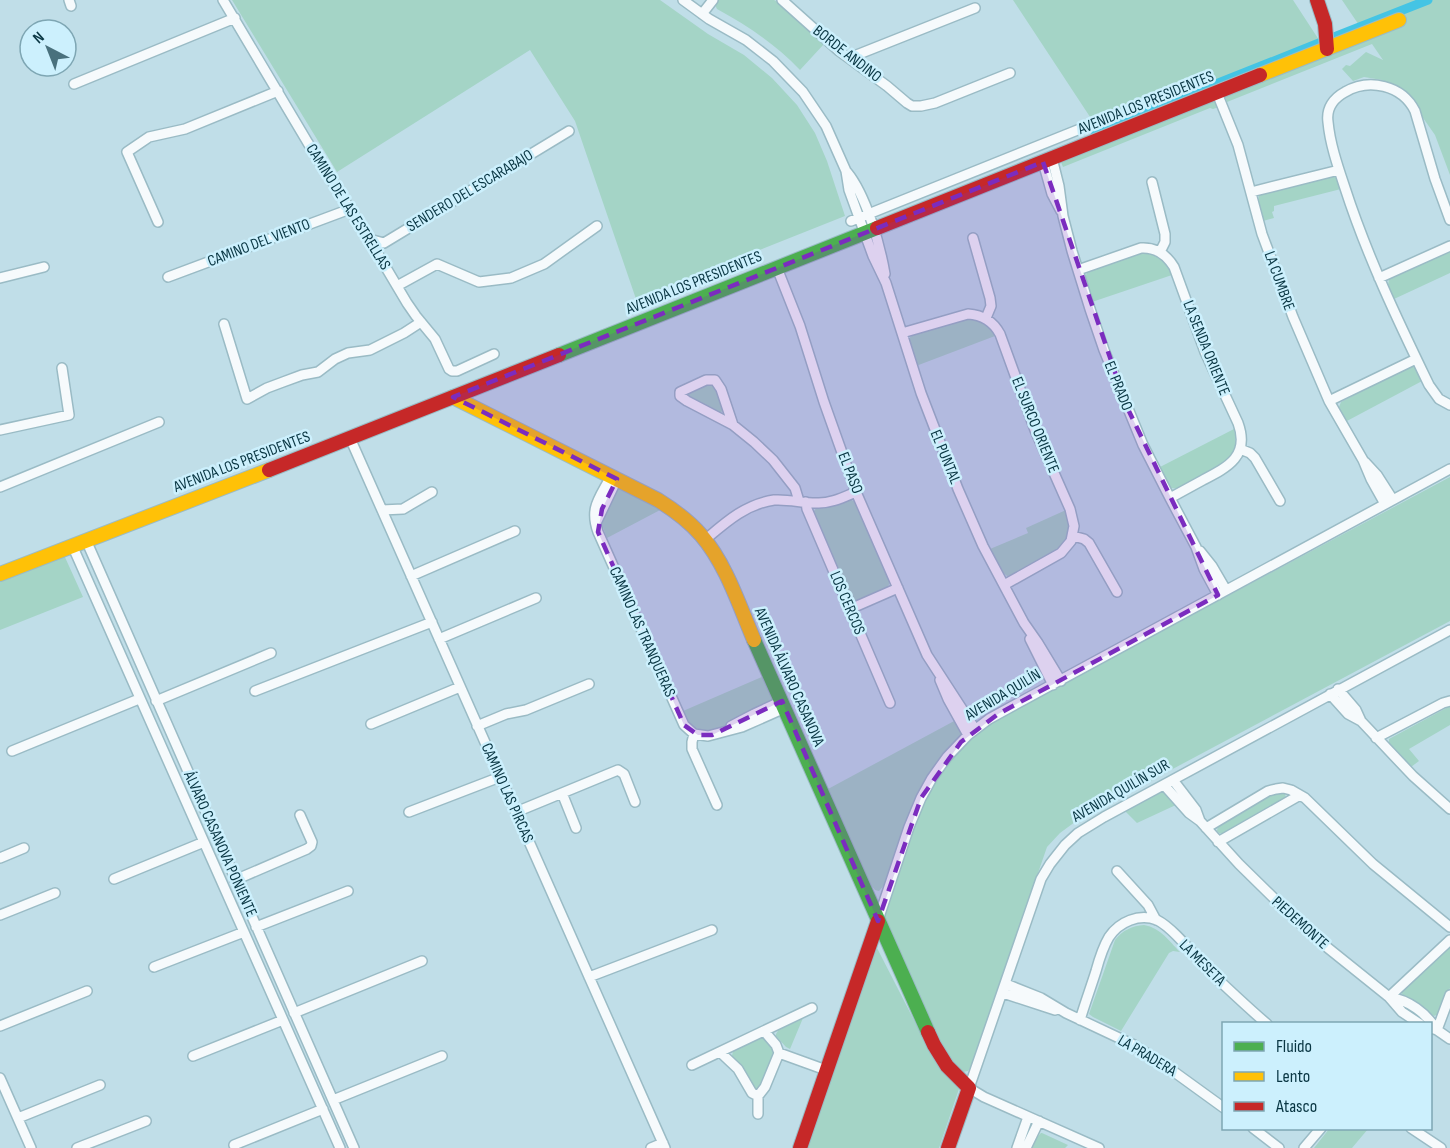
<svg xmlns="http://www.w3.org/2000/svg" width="1450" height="1148" viewBox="0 0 1450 1148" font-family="'Sofia Sans Condensed',sans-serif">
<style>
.green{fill:#a4d4c6}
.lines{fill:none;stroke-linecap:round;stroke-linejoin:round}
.canal{stroke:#44c4e4;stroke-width:9}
.street-casing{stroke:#9abbc5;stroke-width:12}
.fast-casing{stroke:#9abbc5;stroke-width:16}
.slow-casing{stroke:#9abbc5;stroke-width:16}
.jam-casing{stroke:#9abbc5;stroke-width:16}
.street{stroke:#f6fafc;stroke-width:9}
.fast{stroke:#4caf50;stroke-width:14}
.slow{stroke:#ffc107;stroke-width:14}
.jam{stroke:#c62828;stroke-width:14}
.marked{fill:#7b2cbf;fill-opacity:0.2;stroke:#7b2cbf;stroke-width:4.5;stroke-dasharray:12 8;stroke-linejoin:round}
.labels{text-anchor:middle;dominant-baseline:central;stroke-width:5;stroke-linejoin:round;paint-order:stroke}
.street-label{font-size:16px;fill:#093643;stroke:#ccf0fd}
</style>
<rect width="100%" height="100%" fill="#c0dee8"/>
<path class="green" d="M232,0h428l48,34 36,21 28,23 25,27 18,28 12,28 18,55 -209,83 -61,-178 -45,-71 -193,122z
M717,0h57l8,4 42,40 -24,26c-25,-26 -52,-44 -83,-61l-2,-4z
M1013,0h280l28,43 -225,83z
M1342,0h108v175l-15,-40 -28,-40 -11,-8 -14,-7 -18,-3 -11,4 -11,-12 4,-4 4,1 16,-14 17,8 -11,-16 -145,58 -3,-7 143,-58z
M1215,98l4,9 -6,2 -3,-1 -147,59 -3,-7z
M1333,176l5,3 3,10 -67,17v5l-2,1 2,6 -11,3 -5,-19 1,-7z
M1450,251v22l-56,26 -6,-14 1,-6z
M1144,253c14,2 23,9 28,22l-80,27 -7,-25 2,-4 44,-18z
M966,318c13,1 22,5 29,18l-79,30 -8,-27 6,-5z
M1411,366h6l7,14 -79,42 -6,-15 2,-5z
M708,384c12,1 12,15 15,25l-2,4 -34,-16 -1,-3z
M1234,429c3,11 2,21 -6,31l-50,29 -7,-1 -11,-21z
M1450,477v144l-371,198 -19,14 -13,14 -76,220 -3,4 -5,1 -13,-14 -8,-12 -57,-126v-11l37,-103 12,-24 15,-22 20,-19 24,-19 21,-12z
M616,488h4l42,21 -55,29 -5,-13v-4z
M850,499l5,3 35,79 -2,6 -3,2 -28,13 -4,-1 -2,-3 -37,-83v-4l3,-4z
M1066,510c1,5 4,12 4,18 -2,24 -39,37 -57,47l-6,1 -7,-6 -10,-21 38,-16 -2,-5z
M64,555l19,42 -83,33v-49z
M764,676l11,26 -54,27 -18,4c-11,-5 -15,-12 -20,-22z
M1450,706v19l-41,24 10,12 -8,6 -22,-22v-6z
M956,720l6,13 -1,2 -24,29 -51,119 -7,8 -4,-1 -6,-7 -41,-94z
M1166,789l12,15 -41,19 -12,-12z
M1276,791l9,2 1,6 -63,35 -4,-1 -2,-2 1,-6z
M1144,925c17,3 25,16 36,27l-7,-1 -4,2 -48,78 -28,-14 -4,-3 26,-74c8,-10 17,-14 29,-15z
M1450,945v43l-10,25 -1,1 -5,2 -31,-20 -2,-5z
M877,948l59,115 23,26 -20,59h-134z
M803,1018l-13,31 -4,-2 -10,-11v-2l3,-5z
M759,1038c27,-1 8,42 -1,52h-2l-4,-3 -8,-17 -12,-14 1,-5z
M1329,1129l1,-1 38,1 -16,19h-38z
M1041,1133h1l26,12 -3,3h-33l4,-10z"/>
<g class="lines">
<path class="canal" d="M1334,37l94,-37
M1095,132l224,-89"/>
<defs>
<path id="street" d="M69,0l2,6
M223,0l85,143 61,96 38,64 9,13 19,23 14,30 3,2h5l37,-17
M683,0l26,19 37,21 27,21 30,31 23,34 20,45 3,19 24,66 13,27 35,110 37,96 25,57 41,77 14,20 23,38
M782,0l57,51 48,35 20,17 5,3h9l14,-3 75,-30
M702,14l11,-14
M849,58l126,-50
M74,84l161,-66
M1217,93l21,52 24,89 31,83 36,84 34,59 8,19 14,25
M1052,158l7,28 4,30 9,35 18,58 14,41 39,95 27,53 26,49 8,22 14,26
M1043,162l9,32 9,17
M847,172c19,23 33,73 38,102
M1152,182l13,52v8l-5,10
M1251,192l88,-22
M1450,220l-15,-41 -20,-68c-13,-26 -46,-33 -70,-19 -11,6 -19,16 -17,30 2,22 10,45 17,66 22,68 53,133 84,197l10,14 11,6
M851,221l234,-94
M158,222l-31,-70 22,-15 36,-8 93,-38
M973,238l17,60 1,8 -5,12
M369,239l15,4 185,-112
M777,268l23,58 24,76 32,90 71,163 48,74
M1078,270l63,-22c15,-1 25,6 33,19l31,85 33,71c12,33 -10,44 -35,57 -11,6 -22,12 -33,18
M168,277l182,-68
M0,278l44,-11
M1379,278l71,-32
M397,286l40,-22 42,18 32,-4 33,-14 53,-38
M224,324l23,75 20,-11 16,-6 19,-7 16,-3 17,-13 13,-6 22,-3 34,-17 17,-11
M902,333l66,-19c15,1 25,7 32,20l35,96 35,79 4,17 -3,15 -10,12 -57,32
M1329,401l87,-42
M733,425l-12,-36 -6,-9h-9l-26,12v4l7,5 46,24 21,17 19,18 22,28 4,13
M0,430l69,-15 -7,-47
M350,438l315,710
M1240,449l10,4 5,5 25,43
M1365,462l12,13 16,25
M611,476c-11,22 -22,31 -13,56l86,193 10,9 14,2 34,-9 43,-19
M0,487l159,-65
M806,502l1,7 83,194
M382,510l21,-1 29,-17
M597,521l20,-42
M1073,536l11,3 5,4 28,49
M706,539c20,-17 40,-35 68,-39 15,-1 28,3 42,3 14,1 28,-6 40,-11
M86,540l268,608
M72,545l268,603
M1200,551l12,15 14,24
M411,576l104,-45
M850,609l48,-21
M439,639l97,-41
M1030,639l23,46
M940,680l8,19 20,36
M1338,689l18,21 5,11
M255,691l177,-69
M1330,694l18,20 13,7 52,55 37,33
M156,701l115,-48
M371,724l89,-37
M477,726l29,-12 20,-4 63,-26
M731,726l23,-12 28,-13
M694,734l-2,8v7l25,56
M1376,738l67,-35 7,-2
M12,751l127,-52
M1173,780l23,30 4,11
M1164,785l25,28 11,8 39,43 52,51 32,29 66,53 13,15 18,12
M562,793l14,35
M409,812l91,-35
M516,812l102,-42 6,4 11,28
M1206,828l62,-37 8,-2 7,-1 8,2 14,8 68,66 77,63
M1218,842l82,-47
M0,858l24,-10
M1117,871l31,34 8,15
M114,879l90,-37
M235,880l72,-31 4,-3 1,-4 -12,-27
M0,915l55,-22
M878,920l31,-93 12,-29 11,-20 15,-21 21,-22 21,-16 20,-11 441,-239
M256,927l92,-36
M154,967l90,-35
M589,977l123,-47
M1006,984l35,14 25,15 68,32 32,21 58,42
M1003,993l52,17
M1389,997l61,-57
M1389,997c20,3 37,16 48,33
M294,1013l128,-52
M1080,1020c5,-17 11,-33 16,-49 3,-11 7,-24 13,-34 10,-15 30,-24 48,-17 16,8 36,34 49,48 20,19 40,38 61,56
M0,1026l87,-35
M1431,1028l6,2 13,9
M1437,1030l13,-35
M720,1052l18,17 14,24 6,3 7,-9 14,-34 -3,-8 -12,-14
M779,1053l47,17
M193,1056l90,-36
M692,1065l120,-57
M0,1078l31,70
M758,1096v18
M333,1100l109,-44
M18,1118l82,-33
M1253,1128l26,20
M1411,1128l30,20
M234,1145l89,-36
M77,1148l69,-27
M651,1148l12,-5
M1017,1148l11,-31
M1026,1148l13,-27
M1099,1148l-115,-51 -15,-9 72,-209 9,-15 15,-19 13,-12 26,-16 346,-187
M1304,1148l17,-20"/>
<path id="fast" d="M559,355l318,-127
M754,640l174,392"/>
<path id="slow" d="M1260,75l139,-55
M453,397l205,103c16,10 31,21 43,35 25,29 38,70 53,105
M0,574l269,-104"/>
<path id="jam" d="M1317,0l8,24 2,25
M877,228l383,-153
M269,470l290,-115
M928,1032l6,13 13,21 22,22 -21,60
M800,1148l78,-227"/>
</defs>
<use href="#street" class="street-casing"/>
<use href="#fast" class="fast-casing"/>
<use href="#slow" class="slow-casing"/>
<use href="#jam" class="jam-casing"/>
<use href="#street" class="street"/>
<use href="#fast" class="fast"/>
<use href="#slow" class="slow"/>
<use href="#jam" class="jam"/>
</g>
<path class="marked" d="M1043,162l84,245 91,188 -220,119 -37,28 -40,56 -43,123 -96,-220 -70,34h-14l-14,-10 -86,-193 4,-23 15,-30 -164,-82z"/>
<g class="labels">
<g class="street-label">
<text transform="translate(847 54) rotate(38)">BORDE ANDINO</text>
<text transform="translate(1146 103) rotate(-22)">AVENIDA LOS PRESIDENTES</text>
<text transform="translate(470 191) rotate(-31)">SENDERO DEL ESCARABAJO</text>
<text transform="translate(348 207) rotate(58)">CAMINO DE LAS ESTRELLAS</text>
<text transform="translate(259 243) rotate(-21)">CAMINO DEL VIENTO</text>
<text transform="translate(1279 281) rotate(70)">LA CUMBRE</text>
<text transform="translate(694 283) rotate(-22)">AVENIDA LOS PRESIDENTES</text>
<text transform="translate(1206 348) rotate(68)">LA SENDA ORIENTE</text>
<text transform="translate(1118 386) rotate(68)">EL PRADO</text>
<text transform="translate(1035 425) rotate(68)">EL SURCO ORIENTE</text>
<text transform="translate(945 457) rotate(68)">EL PUNTAL</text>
<text transform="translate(242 462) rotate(-21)">AVENIDA LOS PRESIDENTES</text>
<text transform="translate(850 473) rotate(69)">EL PASO</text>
<text transform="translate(847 603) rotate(67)">LOS CERCOS</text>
<text transform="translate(642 632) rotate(66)">CAMINO LAS TRANQUERAS</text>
<text transform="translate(789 677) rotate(66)">AVENIDA ÁLVARO CASANOVA</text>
<text transform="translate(1003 695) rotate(-31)">AVENIDA QUILÍN</text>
<text transform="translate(1121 791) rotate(-30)">AVENIDA QUILÍN SUR</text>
<text transform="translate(507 793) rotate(66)">CAMINO LAS PIRCAS</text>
<text transform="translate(220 844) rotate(66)">ÁLVARO CASANOVA PONIENTE</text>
<text transform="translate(1300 923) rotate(42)">PIEDEMONTE</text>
<text transform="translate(1202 963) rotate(45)">LA MESETA</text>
<text transform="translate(1147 1056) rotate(31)">LA PRADERA</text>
</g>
</g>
<rect x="1222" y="1022" width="210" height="108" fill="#ccf0fd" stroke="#7ea6b3" stroke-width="1.5"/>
<rect x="1234" y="1042" width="30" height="9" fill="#4caf50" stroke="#7ea6b3" stroke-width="1.5"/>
<text x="1276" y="1052" font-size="18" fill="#093643">Fluido</text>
<rect x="1234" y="1072" width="30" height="9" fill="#ffc107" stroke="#7ea6b3" stroke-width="1.5"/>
<text x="1276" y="1082" font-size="18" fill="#093643">Lento</text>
<rect x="1234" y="1102" width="30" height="9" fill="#c62828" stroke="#7ea6b3" stroke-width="1.5"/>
<text x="1276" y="1112" font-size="18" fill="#093643">Atasco</text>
<g transform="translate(48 48) rotate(318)"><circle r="28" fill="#ccf0fd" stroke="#7ea6b3" stroke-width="1.5"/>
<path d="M0-4.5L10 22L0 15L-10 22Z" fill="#49717d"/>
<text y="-9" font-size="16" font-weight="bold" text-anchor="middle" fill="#093643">N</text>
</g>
</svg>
